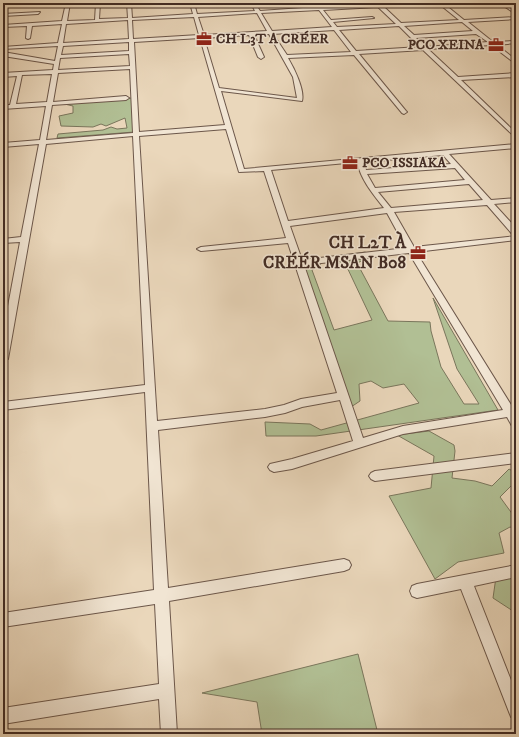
<svg xmlns="http://www.w3.org/2000/svg" width="519" height="737" viewBox="0 0 519 737" font-family="'IM FELL DW Pica',serif">
<style>
.green{fill:#b1bf94;stroke:#7a765c}
.lines{fill:none;stroke-linecap:round;stroke-linejoin:round}
.minor-casing{stroke:#6c574a;stroke-width:2}
.minor{fill:#f1e5d3;fill-rule:evenodd}
.labels{text-anchor:middle;dominant-baseline:central;stroke-width:3;stroke-linejoin:round;paint-order:stroke}
.far-poi-label{font-size:14px;font-weight:bold;fill:#422c25;stroke:#f1e5d3;text-anchor:start}
.poi-label{font-size:17px;font-weight:bold;fill:#422c25;stroke:#f1e5d3;text-anchor:end}
</style>
<rect width="100%" height="100%" fill="#ead7bb"/>
<filter id="stains"><feTurbulence type="fractalNoise" baseFrequency=".005" numOctaves="4"/><feColorMatrix values="0 0 0 0 .2 0 0 0 0 .09 0 0 0 0 .02 0 0 0 .5 -.17"/></filter>
<radialGradient id="worn" r=".72"><stop offset=".6" stop-color="#630" stop-opacity="0"/><stop offset="1" stop-color="#630" stop-opacity=".3"/></radialGradient>
<path class="green" d="M132,98l2,34 -77,6 1,-4 45,-4 8,-3 6,2 10,-1 -2,-10 -19,8 -5,-2 -8,3 -32,-1 -2,-10 14,-3v-7l-13,-3z
M365,252l9,4 -17,7 31,58 42,1 1,9 10,36 23,37h15l-22,-35 -24,-71 65,112 -182,26h-50l-1,-14 45,2 11,6 98,-27 -15,-19 -21,4 -12,-7 -12,3 1,17 -15,10 -43,-144 13,-9 6,6 -9,6 22,60 38,-10 -27,-57h-18l-2,-5z
M429,431l25,14 1,6 -3,27 23,3 17,5 17,-17 7,4v8l-16,16 16,22v10l-6,-2 -11,6 5,20 -46,9 -23,17 -46,-83 42,-8 3,-32 -37,-21z
M516,572v41l-23,-15 3,-21z
M358,654l20,80h-116l-5,-32 -55,-9z"/>
<g class="lines">
<defs>
<path id="minor" d="M37,3h27l-61,4v-2z
M66,3h4l-3,18 28,-1 1,-17h4l-1,16 29,-1 -1,-15h4l1,15 61,-4 -3,-11h4l3,11 58,-3 -4,-8h4l5,8 57,-4 -2,-2 2,-1 4,3 55,-3 -1,-1h48l-40,3 18,17 58,-3 -21,-17h5l21,17 52,-3v2l-48,3 25,20 23,-1v2l-19,2 19,15v4l-25,-19 -63,4 30,28 58,-4v4l-55,3 55,53v5l-93,-88 -64,4 47,57 1,1 -3,2 -2,-1 -48,-58 -66,3c6,10 17,32 14,43l-81,-10 23,78 272,-25v4l-67,6 42,46 25,-2v4l-22,2 22,24v7h-3l-26,-30 -93,7 20,35 102,-11v4l-100,12 97,156h3v19l-4,-1 -5,-9 -104,17 -111,35 -18,3 -4,-2 -2,-3 2,-3 22,-5 61,-18 -13,-41 -38,7 -17,6 -20,4 -107,13 10,158 176,-29 5,2 2,4 -2,4 -5,2 -175,30 8,133h-16l-2,-35 -156,25v-16l156,-24 -4,-80 -152,23v-14l151,-23 -9,-198 -142,18v-8l142,-17 -12,-249 -87,8 -38,215 -5,3v-29l17,-91 -17,1v-4l18,-2 18,-93 -36,3v-4l37,-3 6,-34 -43,3v-4h7l7,-29 -14,1v-4l50,-3 1,-6 -51,-8v-4l52,9 3,-15 -55,3v-2l55,-4 4,-19 -30,2 -2,12 -2,1 -2,-1 1,-12 -24,1v-2l59,-4zM378,7l18,17 -59,3 -4,-5 41,-4 -2,-1 -41,3 -8,-10zM319,10l13,17 -60,4 -11,-18zM257,13l10,18 -63,4 -6,-18zM194,17l5,18 -66,4 -1,-19zM128,20l1,19 -66,4 3,-19zM462,22l11,9 -59,4 -10,-9zM399,26l21,21 -64,4 -17,-21zM334,30l17,22 -64,3 -14,-21zM269,34l24,43 4,21 -78,-10 -15,-50 45,-3 9,22 3,2 3,-2 -10,-22zM476,34l12,8 -62,5 -10,-9zM200,38l25,87 -86,7 -5,-90zM129,42v9l-68,4 2,-9zM129,54l1,12 -72,4 2,-12zM130,69l3,64 -87,7 6,-35 74,-5 3,-2 -3,-2 -73,6 5,-29zM52,74l-5,28 -31,2 6,-29zM226,129l13,43 25,-1 22,67 -85,9 -4,2 4,2 87,-8 49,150 -36,6 -17,6 -19,4 -108,12 -18,-285zM443,155l8,9 -85,6 -2,-8zM357,162c4,18 16,32 27,46l-96,13 -17,-51zM455,168l10,12 -90,8 -8,-14zM469,184l14,16 -92,8 -13,-16zM387,213l19,35 -104,12 -12,-34zM409,253l94,157 -100,16 -40,12 -59,-173z
M499,3h5l12,8v3z
M40,12l-2,2 -35,2v-2z
M516,453v10l-141,18 -4,-2 -2,-3 2,-3 4,-2z
M516,565v12l-42,9 42,107v27l-5,-3 -50,-128 -44,9 -5,-2 -2,-5 2,-5 5,-2z"/>
</defs>
<use href="#minor" class="minor-casing"/>
<use href="#minor" class="minor"/>
</g>
<defs>
<symbol id="office-bare" viewBox="-9 -9 18 18"><path d="M-6-3h4V-5.5h4V-3h4V5H-6ZM-1-4.5V-3h2v-1.5ZM-6 0V1H6V0Z" fill="#8f2418" stroke="#f1e5d3" stroke-width="2.5" paint-order="stroke"/></symbol>
</defs>
<g fill-rule="evenodd">
<use href="#office-bare" x="193" y="28" width="22" height="22"/>
<use href="#office-bare" x="485" y="34" width="22" height="22"/>
<use href="#office-bare" x="339" y="152" width="22" height="22"/>
<use href="#office-bare" x="407" y="242" width="22" height="22"/>
</g>
<g class="labels">
<g class="far-poi-label">
<text x="216" y="39">CH L3T A CRÉER</text>
<text x="484" y="45" text-anchor="end">PCO XEINA</text>
<text x="362" y="163">PCO ISSIAKA</text>
</g>
<g class="poi-label">
<text x="406" y="243">CH L2T À<tspan x="406" dy="20">CRÉÉR MSAN B08</tspan></text>
</g>
</g>
<rect width="519" height="737" fill="none" stroke="#ead7bb" stroke-width="16"/>
<rect x="4" y="4" width="511" height="729" fill="none" stroke="#422c25" stroke-width="2"/>
<rect x="8" y="8" width="503" height="721" fill="none" stroke="#422c25"/>
<rect width="100%" height="100%" filter="url(#stains)"/>
<rect width="100%" height="100%" fill="url(#worn)"/>
</svg>
